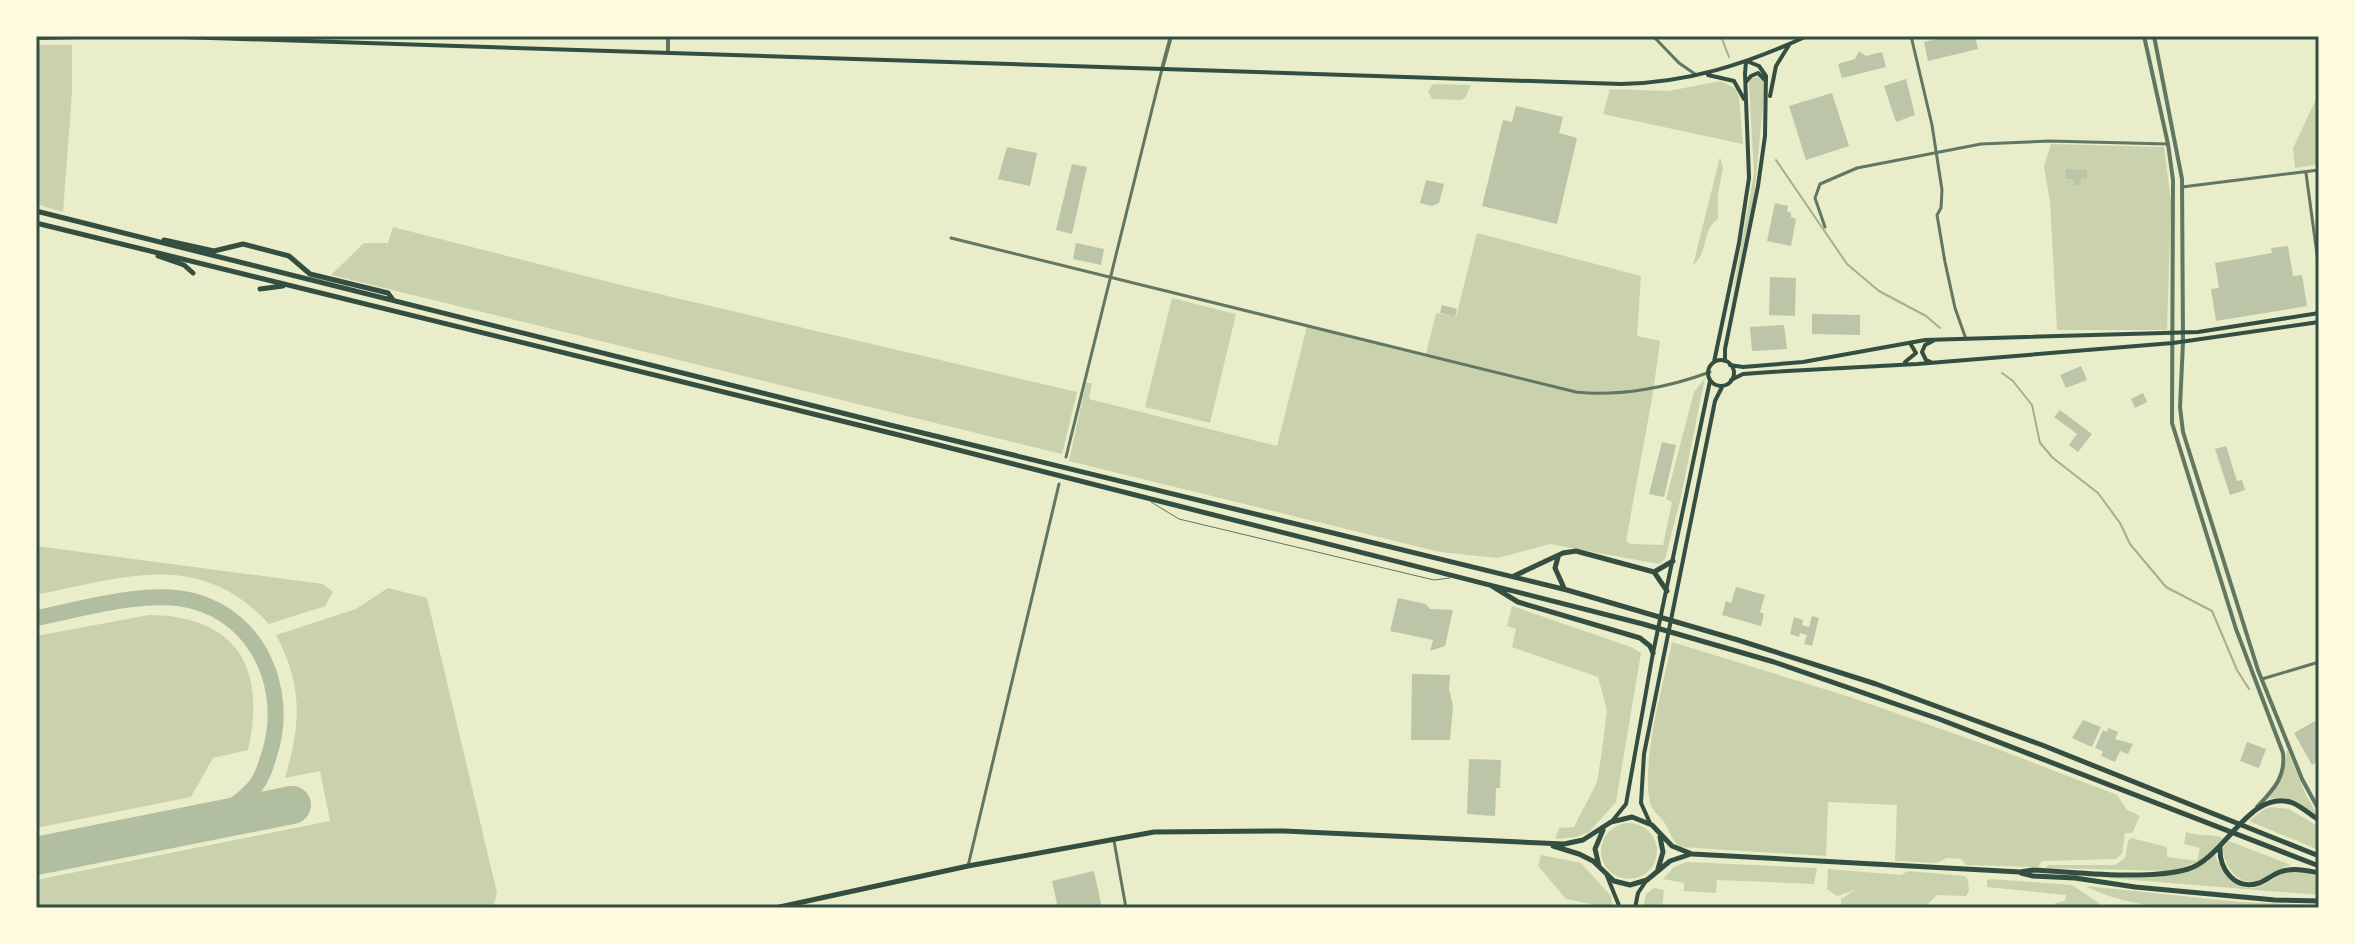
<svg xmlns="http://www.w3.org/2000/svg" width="2355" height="944" viewBox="0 0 2355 944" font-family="'Work Sans',sans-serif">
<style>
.green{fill:#cad2ad}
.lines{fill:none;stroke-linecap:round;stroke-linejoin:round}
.stream{stroke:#a3b18a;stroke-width:2}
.taxiway{stroke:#b2bea0;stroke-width:16}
.runway{stroke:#b2bea0;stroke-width:38}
.building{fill:#bcc5a7}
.service{stroke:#617663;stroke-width:1}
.minor{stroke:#617663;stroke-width:3}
.tertiary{stroke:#617663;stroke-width:4}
.secondary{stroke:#344e41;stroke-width:4}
.primary{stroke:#344e41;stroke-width:5}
.motorway{stroke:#344e41;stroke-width:5}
.neatline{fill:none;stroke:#344e41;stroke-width:3}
</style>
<rect width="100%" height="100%" fill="#e9edc9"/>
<path class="green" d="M36,45h36v47l-9,120 -27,-8z
M1758,77l5,3 2,5 -11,113 -24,111 24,-136 -5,-89 3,-6z
M1721,81l15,8 3,8 4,47 -140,-30 7,-25 58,2z
M1433,84l38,1 -6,13 -4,2 -29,-1 -4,-8z
M2319,93v71l-24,4 -2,-20z
M2051,144l113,3 7,55 -4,128h-110l-7,-128 -6,-36z
M1720,157l3,11 -5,26v25c-17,12 -9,34 -25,46z
M393,227l232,59 452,106 -15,62 -731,-179 33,-32h24z
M1477,233l164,43 -4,60 23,5 -7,52 -27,148 5,3 32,1 9,-43 -6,-3 28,-107 11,-14 -25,123 -15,58 -6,5 -109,-20 -52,14 -58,-6 -371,-91 17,-78h6l-3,16 188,47 30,-120 119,28 10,-41 20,4z
M1172,298l64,16 -26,109 -65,-16z
M36,546l287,38 10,8 -8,14 -56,18c-70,-76 -146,-46 -233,-29z
M388,588l39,10 70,295 -4,15h-457v-28l294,-59 -10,-50 -35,7c16,-55 18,-92 -9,-143l80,-26z
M1512,606l119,41 10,6 -25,149 -27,30 -13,5 -21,2 4,-11 15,-1 23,-45 5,-31 5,-41 -9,-33 -86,-30 4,-18 -9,-3z
M149,615c88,1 118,53 99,135l-35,8 -22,39 -155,31v-192z
M1672,642l178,55 145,51 122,47 10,15 13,6 -8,17h-7l-3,21 -6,5 -74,2 -4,6 -72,-2 -5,-6 -14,-1 -10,5 -42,-2 2,-56 -69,-3 -2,54 -145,-9c-9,-5 -9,-11 -14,-20 -4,-9 -15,-15 -17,-24 -9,-43 13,-117 22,-161z
M2287,749l19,46 13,22c-18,-13 -30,-24 -53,-17 16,-17 20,-30 21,-51z
M2271,807l18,2 30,18v23l-70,-29 14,-11z
M1601 851a28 28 0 1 1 56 0a28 28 0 1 1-56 0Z
M2186,832c13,5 24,1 37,6l-19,21 -31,12 -127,-3 2,-3h67l10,-7 3,-17 3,-3 36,9v10l30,4 3,-13 -16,-4z
M2229,841l62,24c-13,3 -23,13 -36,16 -19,4 -30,-16 -33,-32z
M2215,854c6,20 25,42 48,31 8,-4 15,-10 23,-13 11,-2 23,2 33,4v19l-247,-20c47,1 105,13 143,-21z
M1541,855l40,8 30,33 2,12h-21l-1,-4 -25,-5 -28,-33z
M1687,862l130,6 -3,16 -97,-4 -1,13 -32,-2v-8l-21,-4 11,-12z
M1828,869l73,6 7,-4 57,5 3,4 1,11 -3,5 -29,-1 -8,8 -1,5h-84l-3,-1v-8l14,-9 -18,6 -10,-7z
M1991,879l81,6 27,18 1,3 -45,-1v-2l10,-2 1,-6 -79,-8v-7z
M2086,886l154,16 79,3v3c-70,-2 -171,12 -233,-22z
M1654,888l10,2 -2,18h-19l3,-14z"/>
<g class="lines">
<path class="stream" d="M1721,36l8,21
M1776,160l71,104 32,27 47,25 14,12
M2002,373l11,8 19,24 8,38 13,15 45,35 22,30 10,21 36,43 46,24 25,59 12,19"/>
<path class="taxiway" d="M36,618c47,-9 111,-29 157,-17 66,17 96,89 77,151 -4,13 -8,28 -18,38 -21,23 -47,30 -76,38"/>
<path class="runway" d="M36,856l256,-51"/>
</g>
<path class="building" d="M1949,36h26l3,13 -50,12 -4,-19z
M1859,51l7,5 16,-4 4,15 -44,11 -4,-14 17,-5z
M1906,79l9,36 -19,7 -12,-36z
M1832,93l17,53 -43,14 -17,-54z
M1516,106l47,11 -4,16 18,5 -20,86 -75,-18 21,-86 9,2z
M1007,147l30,6 -7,33 -32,-7z
M1072,164l15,3 -15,67 -16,-4z
M2066,169l21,1v8h-6l-1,7h-6v-6h-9z
M1426,180l18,4 -5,19 -7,3 -12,-3z
M1775,203l13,3 -1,5 4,2v4l5,2 -5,27 -24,-5z
M1076,243l28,6 -3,16 -28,-6z
M2288,246l5,30 9,-1 5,31 -91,15 -5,-32 8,-1 -4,-25 57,-10 -1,-5z
M1770,277l26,1 -1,38 -26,-1z
M1442,305l15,4 -2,8 -15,-4z
M1812,314l48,1v20l-48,-1z
M1784,325l3,24 -35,2 -2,-24z
M2081,366l6,14 -21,8 -6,-13z
M2143,393l4,9 -12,6 -4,-9z
M2060,410l32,24 -14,18 -9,-7 8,-11 -23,-17z
M1662,442l14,3 -12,52 -15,-3z
M2226,446l11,35 5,-1 3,10 -15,5 -15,-46z
M1736,587l29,8 -5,17 4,2 -3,12 -39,-11 4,-14 5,2z
M1398,598l28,6 4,5 23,1 -8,36 -15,5 3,-11 -43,-9z
M1812,616l7,2 -7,28 -8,-2 3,-9 -7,-2 -1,4 -9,-3 4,-17 9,3 -1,5 7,2z
M1412,674l38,1 -1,14 4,17 -3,34h-39z
M2083,720l18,7 -9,20 -20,-9z
M2315,721l4,7v33l-7,4 -18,-32z
M2108,728l10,4 -3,7 18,5 -5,10 -8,-3 -5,11 -14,-6 2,-5 -8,-3 8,-18 4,2z
M2247,742l19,7 -7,19 -19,-7z
M1469,759l32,1 -1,28h-4l-1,28 -28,-2z
M1094,871l8,37h-44l-6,-27z"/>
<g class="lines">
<path class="service" d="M1151,502l28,17 255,61 16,-2"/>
<path class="minor" d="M1653,36l26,27 16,11
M1911,36l21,89 10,65 -1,18 -4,7 8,47 10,46 11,31
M2306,173l13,96
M2182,187l137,-17
M1825,227l-10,-29 5,-14 37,-16 124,-24 68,-3 119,3
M951,238l625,154c43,5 94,-5 134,-20
M1066,457l96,-388
M2262,679l57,-17
M1114,841l12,67
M968,866l91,-382"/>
<path class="tertiary" d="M2144,36l24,108 5,36 -1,243 64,206 47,124c3,24 -10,37 -26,54
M2154,36l28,143 1,163 -3,65 3,25 75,238 44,109 17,31
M668,53v-17
M1162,69l9,-33"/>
<path class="secondary" d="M151,36l1470,48c66,-1 126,-20 186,-48
M36,38l89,-2
M1708,75l26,6 10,18
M1746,82l5,-6 7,-3 8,8
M1770,96l6,-30 13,-21
M1708 373a13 13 0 1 1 26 0a13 13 0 1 1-26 0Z
M1725,361v-12l33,-163 7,-50 1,-60 -7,-10 -10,-4
M1714,362l25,-119 10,-65 -4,-104 1,-13
M1905,362l11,-9 -6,-10
M1931,362l-5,-2 -4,-8 3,-7 8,-4
M1730,365l13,2 60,-5 122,-22 273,-8 121,-19
M1731,380l12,-6 28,-2 146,-8 256,-21 146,-21
M1613,820l13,-16 27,-151 57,-272
M1650,823l-9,-20 3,-49 71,-353 7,-14
M1607,876l13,32
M1635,908l3,-15 8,-12"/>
<path class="primary" d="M1553,846l26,8 14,7 21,20 16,4 17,-5 23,-19 21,-7
M2220,847c-1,21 14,44 39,36 10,-4 17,-12 29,-13 10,-2 21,1 31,3
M1599,866l-4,-17 8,-19
M1658,869l5,-17 -3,-15
M2021,873l12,3 42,2 60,9 140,13 44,1
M775,908l193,-42 186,-34 130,-1 280,13 19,-4 28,-18 21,-5 20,8 20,21 20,8 328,18 13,-2c44,2 114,11 155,-1 37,-11 62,-82 105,-66 9,4 18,12 26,17"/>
<path class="motorway" d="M36,211l854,214 677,165 171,50 138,44 166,61 277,111
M36,223l871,214 736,187 131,38 165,57 380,147
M164,240l50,11 29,-7 46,12 21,18 78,19 5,7
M158,256l26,9 9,8
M260,289l23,-3
M1558,557l-3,11 9,20
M1654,572l19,-11
M1514,576l49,-23 13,-2 78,21 13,19
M1492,586l26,16 122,36 10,8 3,7"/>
</g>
<rect width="2355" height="944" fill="none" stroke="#fefae0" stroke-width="76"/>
<rect x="38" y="38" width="2279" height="868" class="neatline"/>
</svg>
